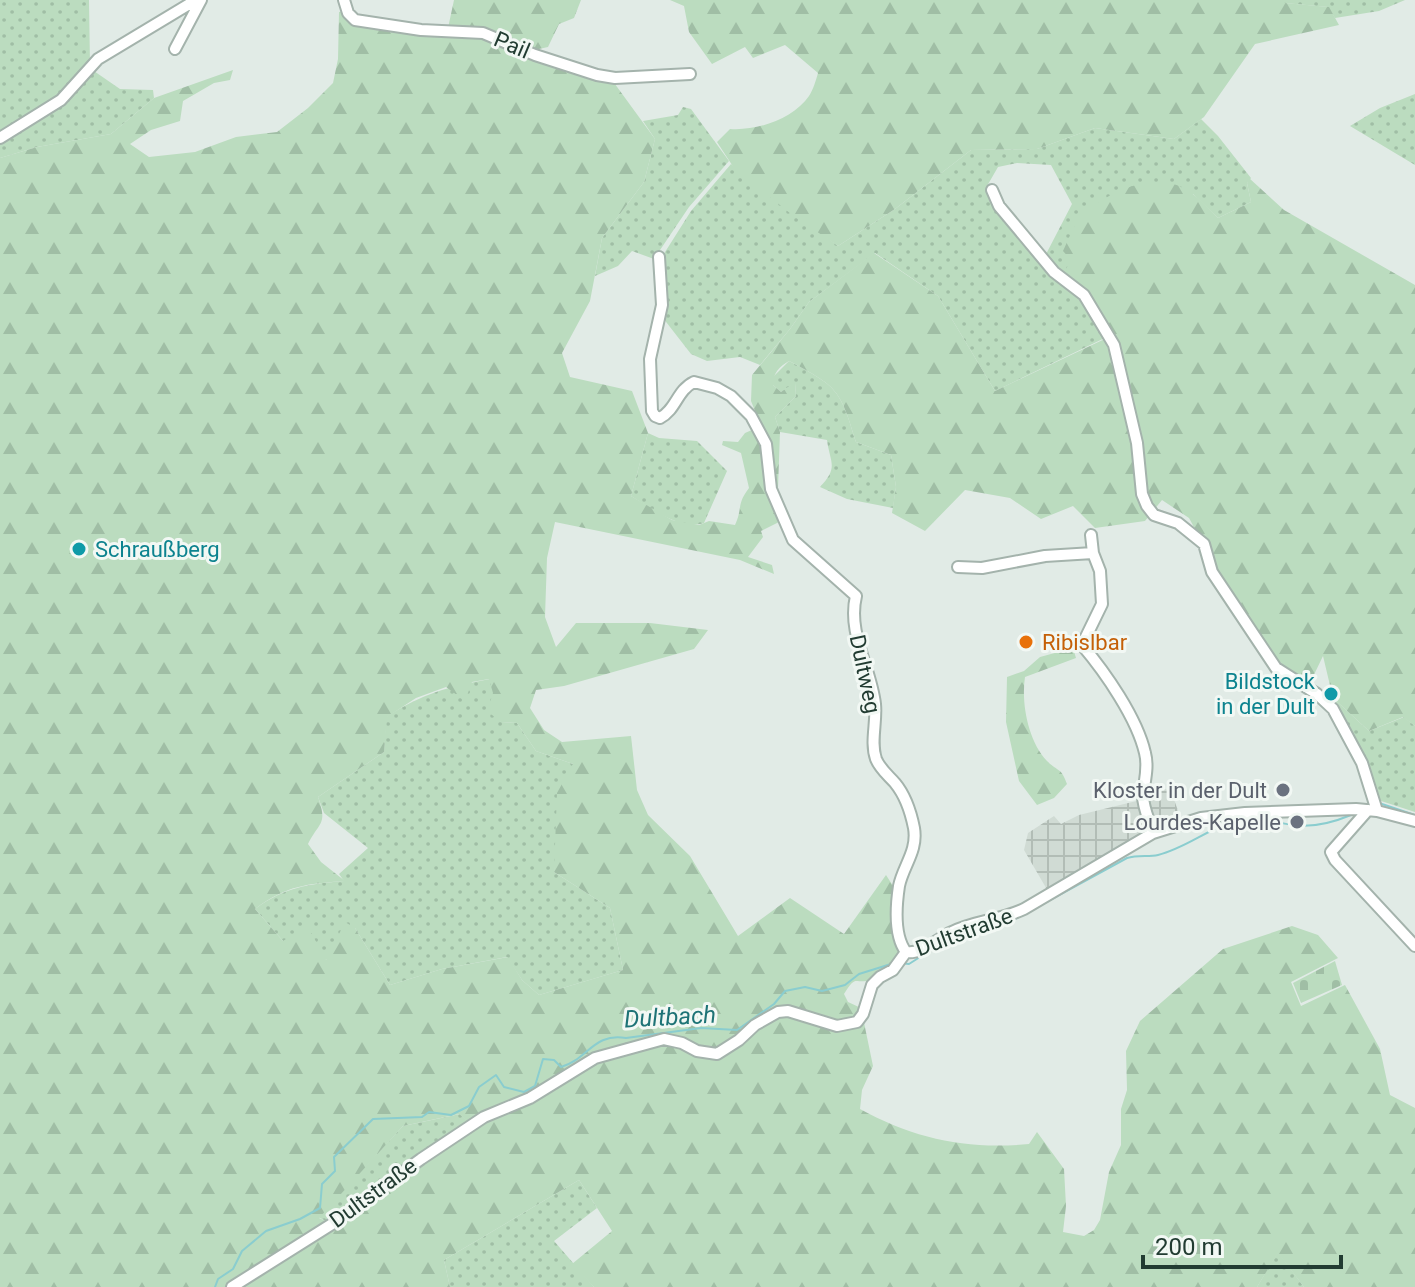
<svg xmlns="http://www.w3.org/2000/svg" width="1415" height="1287" viewBox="0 0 1415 1287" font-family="Roboto,sans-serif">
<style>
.industrial{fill:url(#industrial-grid)}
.grass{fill:url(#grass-dots);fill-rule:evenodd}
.forest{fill:url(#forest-firs);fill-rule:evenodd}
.cemetery{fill:url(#cemetery-stones)}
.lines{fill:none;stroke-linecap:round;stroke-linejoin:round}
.stream{stroke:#8acdcf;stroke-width:2}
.minor-casing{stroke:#a4b3ac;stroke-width:14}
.minor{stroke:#fff;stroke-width:10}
.culture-dot{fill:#0f9aa8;stroke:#f2f8f4;stroke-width:3}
.food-dot{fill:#e8710a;stroke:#f2f8f4;stroke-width:3}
.worship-dot{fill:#6b7280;stroke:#f2f8f4;stroke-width:3}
.labels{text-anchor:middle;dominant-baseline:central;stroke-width:6;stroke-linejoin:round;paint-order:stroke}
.street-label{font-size:22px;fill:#223c32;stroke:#f2f8f4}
.culture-label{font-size:22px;fill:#0d838f;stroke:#f2f8f4;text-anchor:start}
.food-label{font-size:22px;fill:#c56008;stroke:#f2f8f4;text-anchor:start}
.worship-label{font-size:22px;fill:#5b616d;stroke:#f2f8f4;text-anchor:end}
.water-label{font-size:24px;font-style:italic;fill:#1e7376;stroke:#f2f8f4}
</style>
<defs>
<pattern id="industrial-grid" width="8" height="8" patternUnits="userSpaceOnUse" patternTransform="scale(2)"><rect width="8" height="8" fill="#d0dbd4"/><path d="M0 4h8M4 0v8" fill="none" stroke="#b2bdb6"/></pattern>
<pattern id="grass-dots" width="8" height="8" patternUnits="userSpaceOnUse" patternTransform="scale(2)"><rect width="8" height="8" fill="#bbdcbf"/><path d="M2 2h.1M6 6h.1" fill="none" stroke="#a0bea5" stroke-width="1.8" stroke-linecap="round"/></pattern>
<pattern id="forest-firs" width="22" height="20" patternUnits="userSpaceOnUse" patternTransform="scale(2)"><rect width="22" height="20" fill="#bbdcbf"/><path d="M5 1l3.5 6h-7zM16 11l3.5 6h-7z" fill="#a0bea5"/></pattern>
<pattern id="cemetery-stones" width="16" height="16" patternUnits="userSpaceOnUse" patternTransform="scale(2)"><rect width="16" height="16" fill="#bbdcbf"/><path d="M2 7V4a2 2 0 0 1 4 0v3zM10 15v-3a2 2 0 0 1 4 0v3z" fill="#a0bea5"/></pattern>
</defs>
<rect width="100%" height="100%" fill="#e1ebe6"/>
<path class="industrial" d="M1162,788l9,3 11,31 -133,71 -25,-43 4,-17 26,-17 7,8 18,-9 78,-19z"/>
<path class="grass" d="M0,0h89l1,65 -21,26 -69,44z
M1284,0h121l-26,11 -44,7 -7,-11 -44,-4z
M91,69l29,20 33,1 1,8 -43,36 -74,13 -37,11v-18l28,-18z
M1415,94v71l-65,-39 30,-18z
M683,107l8,2 38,52 -40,46 -35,52 -22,-8 -14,15 -23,10 7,-38 42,-56 11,-43 -12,-18 35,-6z
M1201,119l17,17 33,42 -4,5 4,19 -33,16 -25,-24 -122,66 40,75 -116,56 -57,-95 -63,-43 -66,49 -19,27 -30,36 -20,-8 -33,4 -16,-7 -28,-36 -3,-58 31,-49 40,-47 107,82 57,-37 76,-59 66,-1 58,-21 79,11zM1017,163l34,2 21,39 -29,56 -44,-52 -12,-22 11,-19z
M789,361c49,26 51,28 67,81l35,13 5,32 -3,21 -46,-9 -27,-12c19,-20 10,-24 7,-47l-47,-8 -5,-15 21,-21 -1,-13 -14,9 -8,-7v-8z
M648,433l11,5 38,3 30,30 -23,52c-24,8 -53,-15 -73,-27z
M490,679l11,43 16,1 19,28 37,13 -19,108 56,36 13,62 -84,25 -17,-15 -15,-23 -65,12 -52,16 -35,-57 -29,32 -43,-19 -28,-32c30,-22 53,-25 89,-28l-5,-7 29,-26 -44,-35 -6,-16 66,-45 2,-35c38,-24 61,-30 104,-38z
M1333,698l36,33 35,-14 11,9v86l-37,-12 -14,-45z
M460,1114l10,9 -140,100 -12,-6 85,-91z
M579,1180l18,28 -43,33 40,46h-144l-6,-27z
M1278,1252l26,35h-47z"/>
<path class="forest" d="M454,0h127l-7,18 -15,6 -11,23 -18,4 -82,-23z
M670,0h614l1,3 44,4 10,18 -84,19 -51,73 -30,22 -79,-11 -58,21 -66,1 -76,59 -57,37 -47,-32 -57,-46 -17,-26 13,-13c27,2 63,-10 79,-33 4,-6 7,-16 9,-23l-33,-28 -32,13 -8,-11 -33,17 -23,-32 -5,-26z
M344,11l6,12 139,15 93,39 30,3 43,59 -11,43 -42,56 -12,63 -28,52 8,24 62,14 16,42 -17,63 41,24 27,5 10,-4 26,4c8,-17 1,-20 14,-37l-8,-35 -19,-8 1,-4 15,1 7,-9 16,-7 -10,-25 1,-26 38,-46 19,-27 65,-49 64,43 57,95 116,-55 -48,-62 8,-14 -8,-9c5,-10 10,-25 18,-34 21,-22 61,-41 92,-33 19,5 32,21 45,34l33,-16 -4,-19 2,-5 35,32 131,75v441l-12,-9 -34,14 -36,-33 -10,-42 -13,27 -25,-15 -27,-33 -38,-60 -31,-57 -27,-18 -17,21 -50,7 -22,-22 -32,13 -31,-21 -45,-8 -40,41 -33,-18 4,-26 -5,-32 -35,-13c-16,-53 -18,-55 -67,-81 -10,6 -16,12 -16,24l8,7 14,-10 1,14 -21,21 5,15 -2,56 -3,4 10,27 -24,12 2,6 -15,20 24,8 2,9 -34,-14 -185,-38 -8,36 -2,59 11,30 20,-24h74l58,7 -14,19 -130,37 -28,4 -6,18 14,22 18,12 69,-6 6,54 11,25 42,41 48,80 52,-38 54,36 42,-59 9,14 5,62c-7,10 -17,25 -29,29 -17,5 -14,-7 -27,14l4,8 13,6 12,58 -11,24 -2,19c55,30 107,41 169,35l8,-12 27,37 2,37 -3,26 21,4 10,-6 6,-10 9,-48 12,-27v-36l6,-19 -1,-39 14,-30 83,-72 69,-23 26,9 20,23 -47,24 10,24 44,-21 35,64 10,46 25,13v179h-111l-26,-34 -21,34h-663l-22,-23 40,-33 -33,-51 -135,80 6,27h-450v-1129l37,-11 74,-13 43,-36 79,-28 -3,10 -16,3 -31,18 -3,20 -29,9 -21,14 19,13 46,-5 41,-15 41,-5 31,-24 25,-25 5,-24 1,-47zM489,679l4,14 -6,18 14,11 16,1 19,28 37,13 -16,29 -3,79 56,36 13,62 -84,25 -17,-15 -14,-23 -66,12 -52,16 -35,-57 -10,-6 -19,38 -19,-35 -24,16 -28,-32c32,-24 52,-25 90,-28l-24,-19 -13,-18c11,-22 20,-19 10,-47l66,-45 3,-35 29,-19 30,-11 19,14 7,-19zM459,1114l11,9 -140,100 -11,-5 84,-92z
M1073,648l3,10 -51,19c-4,26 3,64 22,84 11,11 14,6 20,23l-13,14 -17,7 -18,-24 -13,-59 1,-45 17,-6 16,-14z"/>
<path class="cemetery" d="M1335,961l7,24 -41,18 -8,-20z"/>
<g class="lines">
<path class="stream" d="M1379,803l36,12
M1257,817c37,11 58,13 94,-2
M965,932l41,-8 121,-66c11,-3 22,-1 31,-3 33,-8 58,-34 93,-37
M901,963l8,1 22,-14
M215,1287l3,-8 15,-10 9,-18 24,-20 34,-12 20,-11 2,-24 13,-13 -1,-14 39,-38 49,-2 7,-5 22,3 18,-9 10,-19 17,-12 8,12 20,5 11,-6 8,-27 11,1 7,7c26,-7 33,-35 65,-29l75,-10 36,2 37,-26 11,-13 20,-4 17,4 23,-6 14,-11 32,-10"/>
<defs>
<path id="minor" d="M344,0l4,13 7,7 66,10 62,3 52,22 62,20 18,3 75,-4
M175,49l26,-49
M0,138l61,-38 37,-41 98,-59
M992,190l7,16 55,66 30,23 30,50 23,98 5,51 5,12 7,9 24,8 26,21 8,28 64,96 41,26 16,15 29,54 15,48
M659,257l3,48 -12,54 2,52 3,5 5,2c16,-8 17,-28 34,-36l23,6 14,8 20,20 15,28 5,45 22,51 63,56c-9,37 15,72 19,108 2,18 -5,38 1,55 4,10 12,16 19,24 10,12 16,30 19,45 4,23 -11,38 -15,58 -3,20 -5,50 7,66
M1091,535l2,18 7,18 2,33 -20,41c23,27 55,73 63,108 4,15 -1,29 -2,43 0,12 7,26 10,37
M958,567l24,1 63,-12 48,-3
M1368,810l-37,42 4,8 80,86
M906,952c15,3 32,-14 46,-20 22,-11 49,-12 72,-23l129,-76 48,-15 44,-5 111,-4 21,2 38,10
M232,1287l100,-63 89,-65 63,-42 46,-19 65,-40 69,-19 18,4 15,8 20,3 22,-14 16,-15 23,-13 10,-1 49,15 20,-4 6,-8 9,-29 8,-8 13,-7 13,-18"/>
</defs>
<use href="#minor" class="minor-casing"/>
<use href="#minor" class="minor"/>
</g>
<g class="culture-dot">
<circle cx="79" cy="549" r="8"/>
<circle cx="1331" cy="694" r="8"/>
</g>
<circle class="food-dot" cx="1026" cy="642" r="8"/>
<g class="worship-dot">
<circle cx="1283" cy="790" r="8"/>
<circle cx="1297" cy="822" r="8"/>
</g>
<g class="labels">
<g class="street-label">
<text transform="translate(512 45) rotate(23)">Pail</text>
<text transform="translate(865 674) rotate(78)">Dultweg</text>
<text transform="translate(964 932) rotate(-20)">Dultstraße</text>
<text transform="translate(373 1193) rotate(-36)">Dultstraße</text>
</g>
<g class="culture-label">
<text x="95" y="549">Schraußberg</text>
<text x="1315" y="681" text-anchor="end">Bildstock<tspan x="1315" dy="25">in der Dult</tspan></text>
</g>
<g class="food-label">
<text x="1042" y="642">Ribislbar</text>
</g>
<g class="worship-label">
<text x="1267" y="790">Kloster in der Dult</text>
<text x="1281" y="822">Lourdes-Kapelle</text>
</g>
<g class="water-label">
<text transform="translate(670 1017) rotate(-3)">Dultbach</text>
</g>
</g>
<path d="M1143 1255v12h198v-12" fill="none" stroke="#223c32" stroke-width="4"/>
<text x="1155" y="1255" font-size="24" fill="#223c32" stroke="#f2f8f4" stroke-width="6" paint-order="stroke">200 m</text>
</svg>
